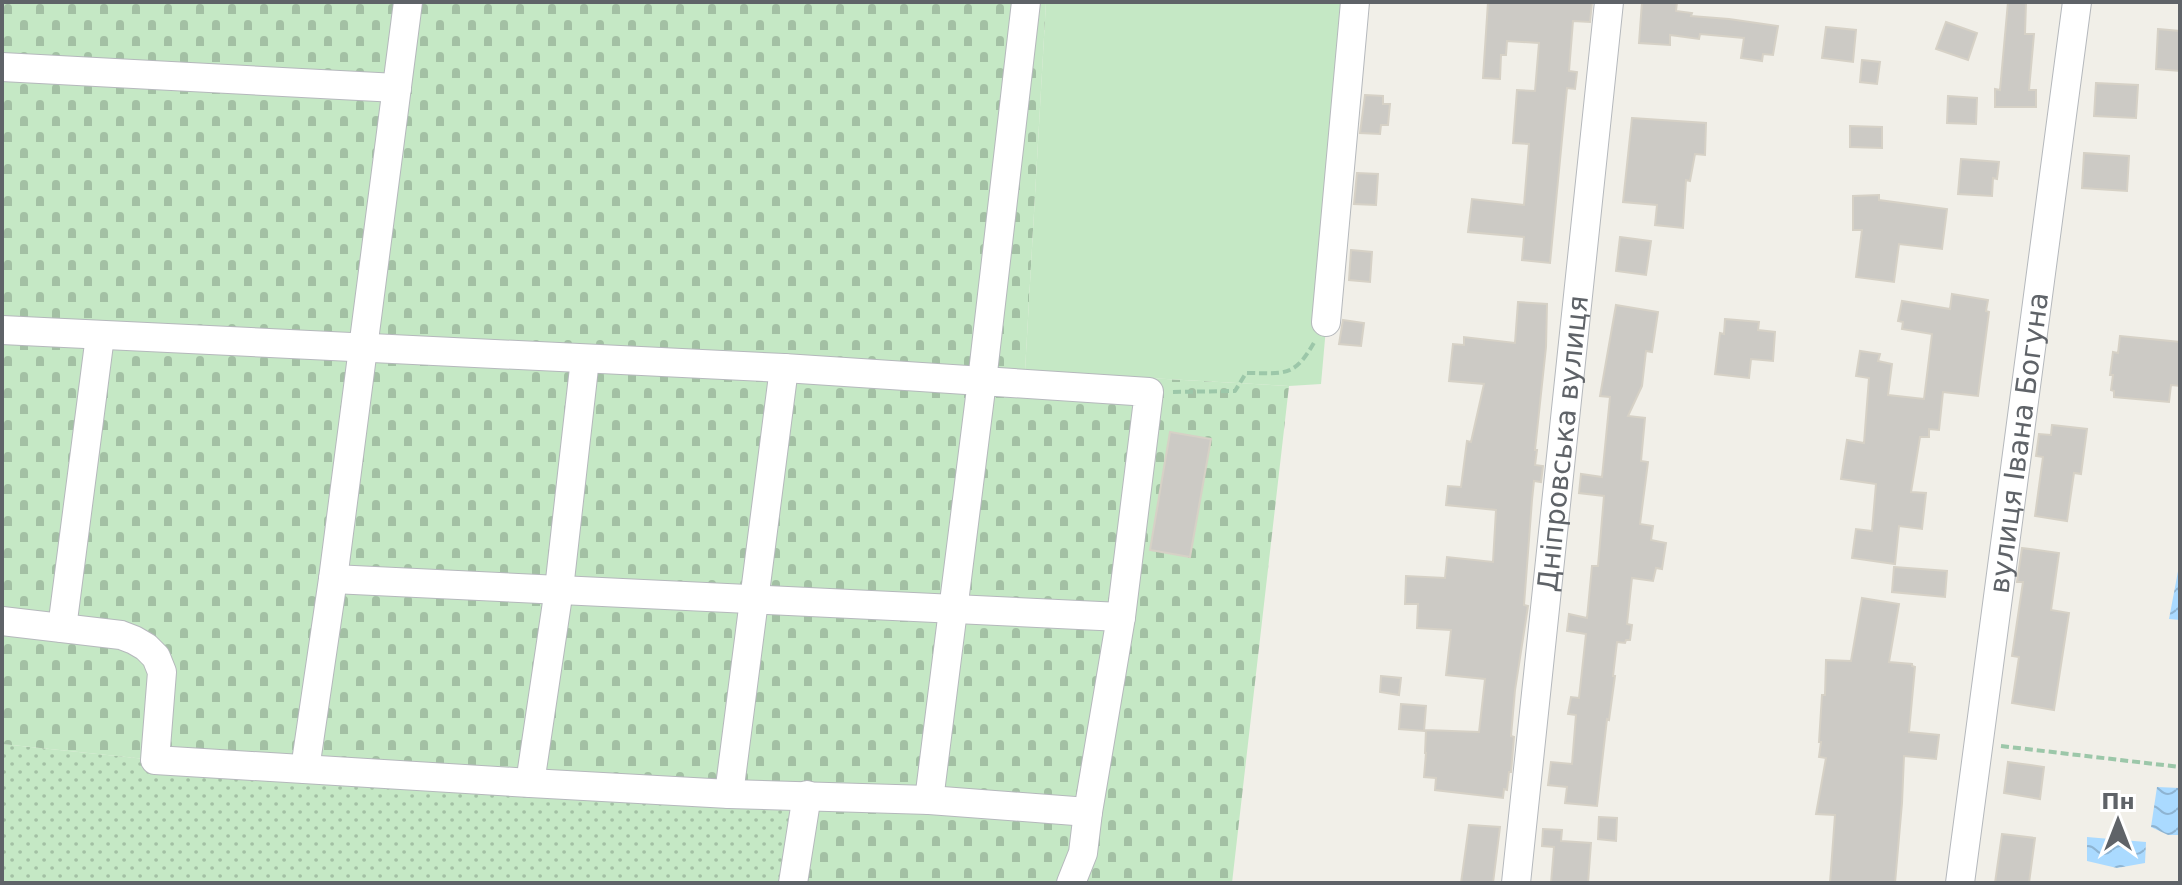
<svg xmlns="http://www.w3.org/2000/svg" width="2182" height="885" viewBox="0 0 2182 885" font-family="'DejaVu Sans',sans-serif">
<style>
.grass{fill:url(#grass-dots)}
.cemetery{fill:url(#cemetery-stones)}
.garden{fill:#c5e8c5}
.water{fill:url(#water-waves)}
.building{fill:#cccac5;stroke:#d6d1c6;stroke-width:2}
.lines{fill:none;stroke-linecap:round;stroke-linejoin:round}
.minor-casing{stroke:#b5b8bc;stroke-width:30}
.path{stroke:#9cc7a9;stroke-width:4;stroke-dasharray:8 4;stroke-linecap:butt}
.minor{stroke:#fff;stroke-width:28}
.labels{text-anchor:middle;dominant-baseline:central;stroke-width:6;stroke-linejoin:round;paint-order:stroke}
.street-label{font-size:28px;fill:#5f6368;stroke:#fff}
</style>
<defs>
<pattern id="grass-dots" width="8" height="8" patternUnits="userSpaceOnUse" patternTransform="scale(2)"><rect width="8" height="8" fill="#c5e8c5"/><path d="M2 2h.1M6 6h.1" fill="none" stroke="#a3c0a4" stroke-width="1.8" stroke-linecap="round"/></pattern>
<pattern id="cemetery-stones" width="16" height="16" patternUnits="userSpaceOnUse" patternTransform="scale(2)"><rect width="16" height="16" fill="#c5e8c5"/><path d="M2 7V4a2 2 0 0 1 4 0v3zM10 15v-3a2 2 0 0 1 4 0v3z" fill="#a3c0a4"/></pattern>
<pattern id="water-waves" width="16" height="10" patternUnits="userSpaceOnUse" patternTransform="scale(2)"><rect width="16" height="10" fill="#aadaff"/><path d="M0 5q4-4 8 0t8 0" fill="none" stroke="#8eb4d2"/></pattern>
</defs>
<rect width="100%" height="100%" fill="#f1efe8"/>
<path class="grass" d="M2,744l153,16 652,35 -14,88h-791z"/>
<path class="cemetery" d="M2,2h1044l-21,369 264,15 -57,497h-439l14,-87 -652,-36 -153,-16z"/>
<path class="garden" d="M1046,2h309l-34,382 -32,2 -264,-15z"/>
<path class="water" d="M2179,566h1v54l-11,-1z
M2157,787l23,1v47h-12l-17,-8z
M2087,837l59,5 -1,21 -28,5 -30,-7z"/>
<path class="building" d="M1488,2h104l-2,20 -17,-1 -4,50 8,1 -2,17 -8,-1 -17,175 -28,-3 2,-23 -56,-5 4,-33 52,6 5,-61 -16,-1 4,-53 18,1 4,-48 -32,-2 -1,14h-5l-1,24 -17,-1z
M1642,2h35l-1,9 16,2 -1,3 38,3 49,7 -5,29 -10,-1 -1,7 -21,-3 3,-20 -44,-4 -1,5 -29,-4v10l-31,-2z
M2008,2h18l-1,32h9l-5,56h7v17h-41v-18l5,1z
M1946,22l31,11 -9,27 -32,-11z
M1826,27l30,3 -3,32 -31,-4z
M2158,29l22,2v40l-24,-2z
M1862,60l18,2 -3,22 -17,-2z
M2096,83l42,2 -2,33 -42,-2z
M1365,95l18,1v8h7l-2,21h-7l-1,9 -20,-1z
M1948,96l29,2 -1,26 -29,-1z
M1632,118l74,5 -1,32 -10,-1 -5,27 -4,-1 -3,48 -28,-3 2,-20 -34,-3z
M1850,126l32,1v21l-32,-1z
M2084,153l45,3 -2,35 -45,-3z
M1961,159l38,3 -2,17 -4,-1 -1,18 -34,-2z
M1357,173l21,1 -2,31 -22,-1z
M1879,195v5l68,9 -5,40 -43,-5 -5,38 -38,-5 6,-47h-9v-34z
M1620,237l31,4 -5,34 -30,-4z
M1351,250l21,2 -2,30 -21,-2z
M1952,294l36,6 -2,11 3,1 -11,84 -35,-4 -4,38 -10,-1v8h-9l-9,55 15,1 -4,36 -23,-3 -4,38 -43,-6 4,-29 16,2 4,-47 -35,-5 6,-39 17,3 5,-65 -13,-2 4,-25 20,3 -2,7 14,3 -4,31 36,4 8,-65 -30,-5 1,-7 -5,-1 4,-20 48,8z
M1518,302l29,2 -1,43 -11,103h2l-2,15 8,1 -2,16 -7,-1 -2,19 -8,105 4,1 -13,84 -4,46 3,1 -3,35h-2l-2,18 -3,-1 -1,9 -68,-8 1,-12 -12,-1 2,-24h-1l1,-23 53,2 6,-53 -39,-4 5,-45 -34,-2 1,-24h-13l1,-28 39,2 2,-21 46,5 3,-52 -50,-5 2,-19 13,1 6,-46 4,1 13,-58 -35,-3 4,-37 11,1v-8l51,6z
M1616,305l42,7 -6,40 -6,-1 -4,35 -14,30 17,2 -4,43 7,1 -8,62 13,2 -2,14 15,3 -4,26 -6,-1 -3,13 -21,-3 -5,46 5,1 -2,15h-4l-1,3 -8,-1 -4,34h2l-6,44 -2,-1 -10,87 -32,-3 2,-16 -19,-2 3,-23 21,2 4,-49 -8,-1 3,-17 8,1 7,-64 -19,-3 2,-17 18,4 5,-52h6l6,-70 -25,-3 2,-19 21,3 8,-80 -10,-1z
M1725,319l34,3 -1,8 17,2 -2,29 -22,-2 -2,19 -34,-4 5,-41 4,1z
M1343,320l21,3 -3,23 -22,-2z
M2120,336l60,6v44l-9,-1 -2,17 -55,-5v-6l-3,-1 2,-15h-3l3,-23 5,1z
M2052,425l35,4 -6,45 -7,-1 -7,48 -32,-5 8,-59 -7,-1 3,-22 12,1z
M1170,432l41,7 -21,118 -40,-7z
M2022,548l37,5 -8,57 18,3 -15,97 -42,-7 7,-46 -7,-1 11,-74h-6z
M1894,567l53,4 -2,26 -53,-5z
M1862,598l37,6 -10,58 23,2v2l3,1 -6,65 30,3 -3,24 -32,-3 -2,47 -7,80h-65l5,-68 -19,-1 10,-56 -7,-1 2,-15h-2l3,-47h3l1,-35 25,1z
M1381,676l20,2 -2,17 -19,-3z
M1401,704l25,2 -2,25 -25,-2z
M2008,762l36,5 -4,32 -36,-6z
M1599,817l18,1 -1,23 -18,-2z
M1469,825l31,2 -7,56h-32z
M1543,829l19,1 -1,11 30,2 -3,40h-37l3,-36 -12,-1z
M2002,834l33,4 -6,45h-34z"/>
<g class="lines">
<defs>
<g id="minor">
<path d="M2,67l395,21"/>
<path d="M1326,322l29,-320"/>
<path d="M2,330l782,38 365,24 -28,225 -33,195 -5,41 -12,30"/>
<path d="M333,579l788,38"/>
<path d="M2,621l119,14 13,5 12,7 10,10 6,15 -7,88 375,23 199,11 200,6 159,12"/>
<path d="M62,628l38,-292"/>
<path d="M305,769l28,-190 75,-577"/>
<path d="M530,783l29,-194 26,-230"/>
<path d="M729,794l55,-426"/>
<path d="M929,800l53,-419 44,-379"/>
<path d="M793,883l14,-88"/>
<path id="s1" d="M1516,883l93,-881"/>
<path id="s2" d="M1960,883l117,-881"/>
</g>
</defs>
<use href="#minor" class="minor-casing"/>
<path class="path" d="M1173,392l62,-1 11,-18c40,0 48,5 69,-32
M2001,746l179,21"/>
<use href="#minor" class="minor"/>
</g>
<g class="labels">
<g class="street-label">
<text stroke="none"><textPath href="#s1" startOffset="442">Дніпровська вулиця</textPath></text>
<text stroke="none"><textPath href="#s2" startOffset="444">вулиця Івана Богуна</textPath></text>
</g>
</g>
<rect width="2182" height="885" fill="none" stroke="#5f6368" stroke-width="8"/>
<g transform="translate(2118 821)" stroke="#ffffff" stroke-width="6" paint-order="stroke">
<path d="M0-6L14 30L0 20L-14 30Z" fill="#5f6368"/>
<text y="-12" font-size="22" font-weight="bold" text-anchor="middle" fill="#5f6368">Пн</text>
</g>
</svg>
